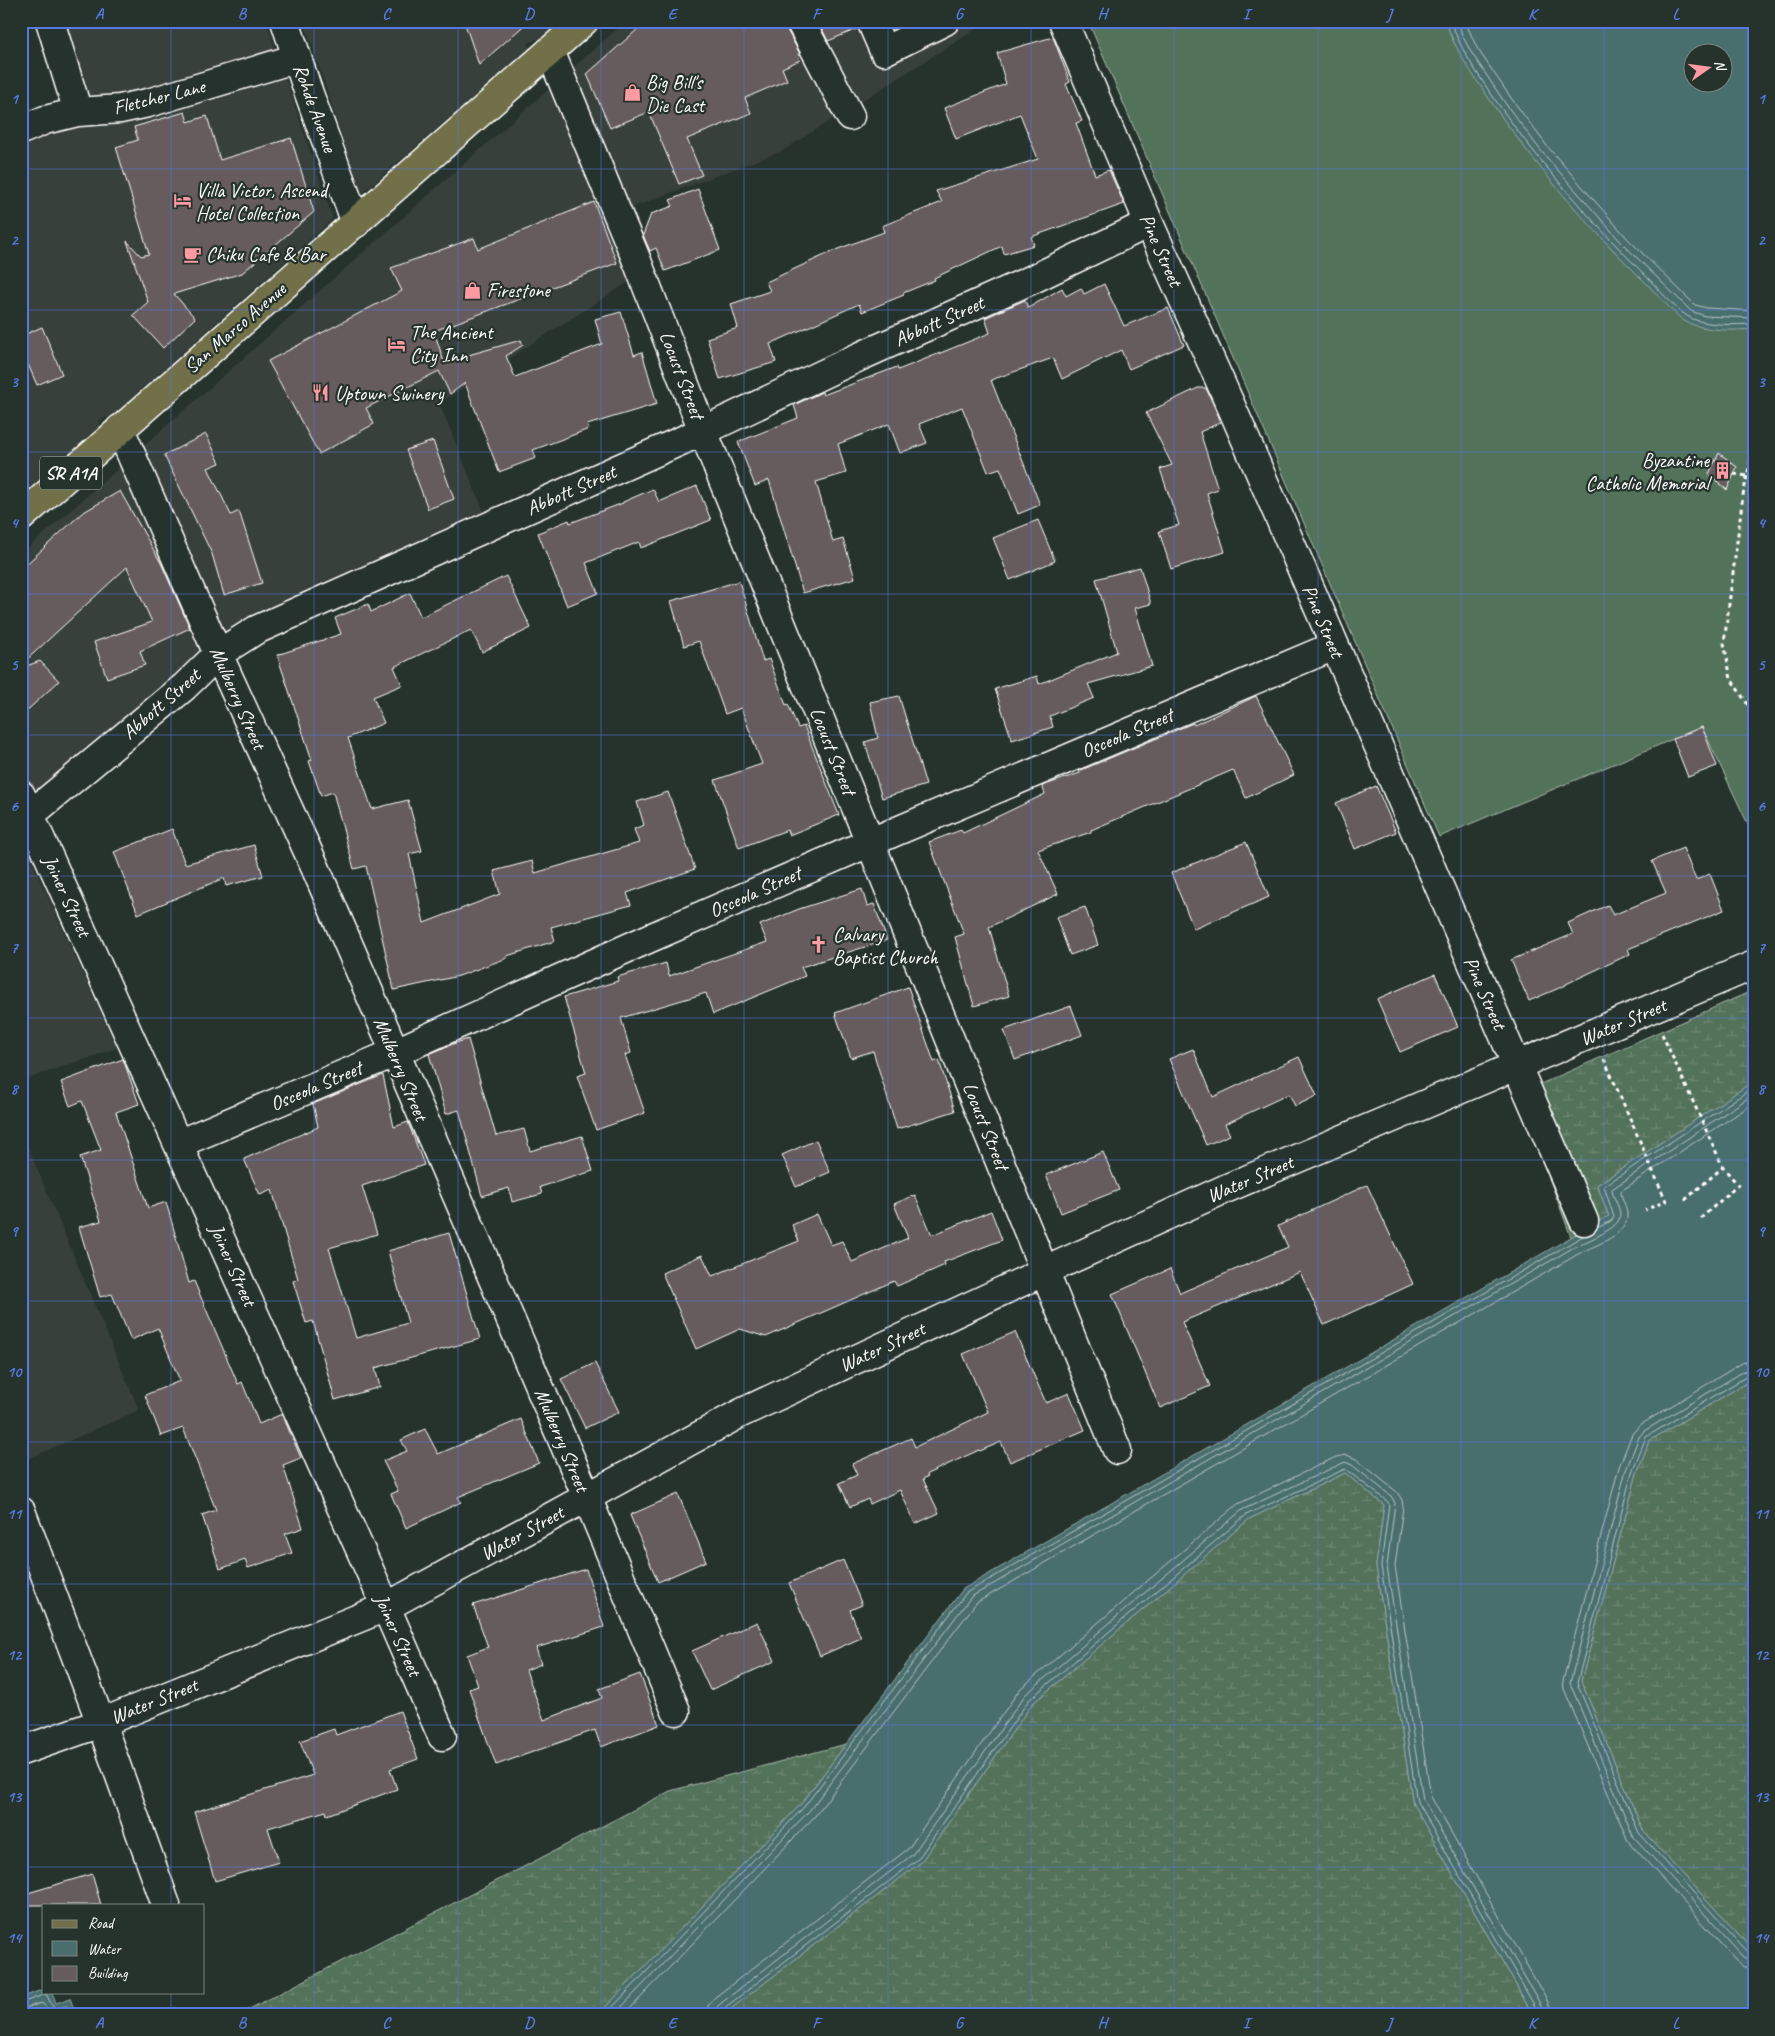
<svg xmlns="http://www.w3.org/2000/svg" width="1775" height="2036" viewBox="0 0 1775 2036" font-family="Caveat,sans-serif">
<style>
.built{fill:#393f3b}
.grass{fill:#53725a;stroke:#a9b8ac}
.wetland{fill:url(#wetland-marsh);stroke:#a9b8ac}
.water{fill:#4a6e6e;stroke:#92a8a8;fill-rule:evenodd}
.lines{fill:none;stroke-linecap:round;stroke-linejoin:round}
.shore{stroke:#b7c5c5;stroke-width:1}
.building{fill:#665b5d;stroke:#fff}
.minor-casing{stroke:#fff;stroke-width:31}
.major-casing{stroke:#fff;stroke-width:31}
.path{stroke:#fff;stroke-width:3;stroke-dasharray:4 4;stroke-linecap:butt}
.minor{stroke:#26332d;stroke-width:28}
.major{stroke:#71704a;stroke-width:28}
.grid{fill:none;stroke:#567ae2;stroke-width:1;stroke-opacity:0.55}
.labels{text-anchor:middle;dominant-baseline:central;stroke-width:4.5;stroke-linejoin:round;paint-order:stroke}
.shield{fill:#26332d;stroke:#bec2c0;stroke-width:1}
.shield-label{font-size:19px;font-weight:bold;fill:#fff}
.poi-label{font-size:20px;fill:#fff;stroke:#26332d;text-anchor:start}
.street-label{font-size:20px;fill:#fff;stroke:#26332d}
.neatline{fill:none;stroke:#567ae2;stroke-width:2}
.grid-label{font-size:16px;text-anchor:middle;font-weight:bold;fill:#567ae2}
</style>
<defs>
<pattern id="wetland-marsh" width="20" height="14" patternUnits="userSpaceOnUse" patternTransform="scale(1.25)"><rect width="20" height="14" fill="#53725a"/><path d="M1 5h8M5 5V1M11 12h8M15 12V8" fill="none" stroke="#6d8773"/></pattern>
</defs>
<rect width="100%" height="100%" fill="#26332d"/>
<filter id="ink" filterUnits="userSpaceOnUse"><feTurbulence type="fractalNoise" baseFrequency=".02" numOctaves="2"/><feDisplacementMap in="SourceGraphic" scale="10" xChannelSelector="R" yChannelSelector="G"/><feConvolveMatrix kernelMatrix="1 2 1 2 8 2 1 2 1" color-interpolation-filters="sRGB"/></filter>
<g filter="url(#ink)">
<path class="built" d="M65,21h201l67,198 -222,197 -13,5 2,5 -79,70v-383l20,-8 48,-4z
M304,21h256l-19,17 -13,5 2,5 -169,146z
M626,21h363l-207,130 -149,56 22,58 -216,138 45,109 -235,104 -228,202v-264z
M21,838l96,210 -96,33z
M21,1131l118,279 -118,52z"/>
<path class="grass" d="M1088,21h358l6,18 44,70 37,49 81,93 71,70 18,6 51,2v508l-52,-110 -263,110z"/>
<path class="wetland" d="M1754,990v91l-157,104 12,31 -38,21 -53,-143z
M1754,1378v573l-111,-120 -62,-150 56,-208 12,-32z
M1345,1473l39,32 -8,61 37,238 120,211h-810l198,-153 111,-158 217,-185z
M846,1744l-45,60 -203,211h-360l432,-224z"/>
<path class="water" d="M1446,21h308v308c-21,2 -48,2 -68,-7 -9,-5 -29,-28 -38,-37 -59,-58 -116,-122 -162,-191 -16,-24 -32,-45 -40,-73zM1692,52h30v30h-30z
M1754,1081v297l-105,63 -12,32 -56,208 62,150 111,120v64h-221l-120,-211 -37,-238 8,-61 -39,-32 -96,46 -217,185 -111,158 -198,153h-125l203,-211 162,-215 608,-352 38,-21 -12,-31z
M44,1989v3h8l4,11 14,-5 6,17h-55v-17z"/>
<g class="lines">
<path class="shore" d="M1451,21c8,26 23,47 38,70 45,66 100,128 157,185 12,12 27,31 41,40 15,10 49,9 67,8
M1458,21l4,14 9,17 34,51 36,48 81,92 69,68 14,5 49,2
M1465,21l12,27 34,50 36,48 80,92 68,67 12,3 47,3
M1597,1228l14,-7 3,-4 -10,-31 150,-99
M1754,1360l-12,3 -102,62 -8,9 -13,33 -56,214 1,8 64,152 110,121 7,5 9,1
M1754,1368l-8,2 -102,61 -5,6 -13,33 -56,213 63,153 111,121 10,4
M1754,1374l-5,1 -103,62 -14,35 -55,211 62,150 109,119 6,2
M21,2003l25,-9 7,13 4,1 10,-2 4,9
M21,2009l21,-6 9,10 13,2
M605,2015l199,-208 162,-214 617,-357
M614,2015l195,-204 162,-214 605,-351c11,-5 45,-18 44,-31 0,-9 -8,-18 -8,-26l142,-95
M624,2015l191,-199 161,-213 604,-350c15,-8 49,-18 47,-39 0,-8 -6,-15 -6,-23l133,-88
M707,2015l1,-9 6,-8 194,-149 112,-160 218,-185 98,-47 11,-2 9,4 41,33 5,8 1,7 -8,59 36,231 118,207 2,11
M715,2015v-6l5,-5 193,-150 112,-159 217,-185 103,-48 7,3 39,31 4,7 -8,63 36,234 119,207 2,8
M721,2015l2,-6 195,-150 111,-159 217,-185 99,-46 42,32 2,3 -8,62 36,236 120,208v5"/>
</g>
<path class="building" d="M464,21h65l-50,44z
M647,21h138l1,7 14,26h-2l2,6 -18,8 5,12 -42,18 6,15 -64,26 15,36 -23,9 -30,-72 -39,16 -23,-54z
M818,21h38l1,8 -29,12z
M1053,37l17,45 -4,2 16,37 -6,2 19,52 14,-5 15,34 -93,33 3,8 -30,9 -2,-8 -68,32 1,2 -32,13 1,2 -42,17 -3,-8 -89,40 6,18 -56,17 -13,-41 31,-10 -7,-24 39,-13 -4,-9 72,-33 46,-17 -2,-6 60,-24 -6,-11 102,-32 -18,-45 -64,25 -12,-31 62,-24 -9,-31z
M185,112l3,10 19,-6 13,44 71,-22 23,74 -72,61 -68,21 21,24 -32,30 -30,-33 15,-13 -21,-61 14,15 8,-2 -33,-107 22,-7 -4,-13z
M698,189l22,61 -55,21 -9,-23 -6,3 -7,-16 8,-21 22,-8 -3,-6z
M594,202l23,61 -183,68 10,31 77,-22 2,5 -17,11 9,21 87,-33 -7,-25 26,-7 13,43 8,-3 15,52 -70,21 2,4 -56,21 3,8 -37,14 -34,-89 -15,11 -11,-23 -73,37 8,16 -55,30 -51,-93 134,-70 -11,-23 83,-30 4,11z
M1104,284l20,42 44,-18 16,37 -55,24 -8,-19 -59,29 -9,-21 -62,22 49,125 -22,9 -18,-46 -12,4 -26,-65 -43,17 8,19 -27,10 -11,-29 -51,20 8,29 -30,9 17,60 10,-3 12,39 -52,15 -34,-113 -14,6 -17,-44 60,-24 -4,-13 28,-13 1,3 74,-28 1,3 92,-37 -5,-15 40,-18 3,8 34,-20 4,8 15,-8 3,6z
M42,327l20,47 -25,11 -16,-37v-12z
M1198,388h8l15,34 -21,10 18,57 -11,4 18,59 -54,17 -12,-38 20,-6 -19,-56 12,-4 -26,-52z
M206,434l14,29 -12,5 23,47 8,-4 23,72 -38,12 -12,-41 -48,-99z
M433,441l21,58 -26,10 -22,-59z
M1719,453l18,14 -10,23 -18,-16z
M697,486l14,34 -70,28 -2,-6 -53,21 12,30 -31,13 -29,-73 31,-13 1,3 53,-20v-1l30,-13 6,13z
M120,491l41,72 29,65 -50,23 5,14 -38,13 -13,-36 58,-20 -25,-55 -106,98v-96l61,-56z
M1038,520l17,41 -45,19 -17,-42z
M1140,567l11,37 -16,4 17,58 -64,18 6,14 -44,18 3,11 -41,13 -17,-51 42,-13 2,8 78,-32 -21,-73z
M506,576l25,52 -49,24 -11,-22 -77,37 8,18 -29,12 11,26 -36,15 24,71 36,-9 14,51 -13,3 15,69 76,-29 -6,-23 38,-10 3,12 104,-30 -5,-14 10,-4 -7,-23 31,-10 27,77 -68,24 4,12 -80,22 4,14 -48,15v2l-48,18 -65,14 -28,-124 -12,3 -21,-77 -12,4 -12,-35 3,-1 -35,-105 64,-21 -6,-16 33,-14 3,8 39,-19 11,24z
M739,581l24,80 6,-2 17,46 2,-1 10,24 6,-2 35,89 -50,20 -2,-5 -48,18 -24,-68 47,-16 -21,-56 -16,6 -26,-73 -15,5 -13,-45z
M40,661l19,20 -38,35v-48z
M899,696l27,89 -44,13 -17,-56 13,-4 -8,-36z
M1256,696l38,79 -48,23 -13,-28 -142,60v2l-53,18 20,44 -69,33 20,69 -35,10 -19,-69 9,-3 -35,-92 32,-12 2,3 82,-39 -3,-8 38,-13 -1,-2 114,-48 1,2z
M1702,727l15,39 -29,11 -15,-38z
M1376,786l20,46 -41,17 -19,-46z
M172,829l13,35 69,-19 9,31 -37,10 -2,-8 -86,36 -24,-62z
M1246,842l23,55 -75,32 -23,-56z
M1683,848l13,32 14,-6 14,36 -96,39 2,5 -64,30v1l-37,16 -18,-41 62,-26 -5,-11 40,-18 5,10 53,-22 -14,-32z
M862,889l5,17 7,-2 13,36 -86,27 4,9 -92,38 -7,-21 -85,25 10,35 -6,2 20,58 -49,17 -19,-54 9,-3 -22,-76 54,-16 -1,-4 49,-14 3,13 98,-34 -7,-17 39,-16z
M1085,907l13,38 -28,10 -14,-38z
M1435,974l23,53 -58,25 -23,-53z
M908,987l26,75 5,-2 16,51 -58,18 -24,-78 -22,7 -16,-45z
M1071,1006l11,29 -67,25 -11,-30z
M468,1039l28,97 28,-7 6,22 52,-15 11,35 -53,16 2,7 -30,8 -3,-14 -27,8 -23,-86 -13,4 -17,-60 24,-10z
M1193,1049l20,48 86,-40 18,39 -22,10 -6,-12 -64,30 5,11 -24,10 -37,-86z
M123,1059l16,45 -23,8 32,96 18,-6 23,81 5,-2 44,103 4,-2 17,42 23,-10 19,44 -18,7 20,63 -18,6 7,19 -44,15 -3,-8 -25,9 -18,-54 14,-5 -33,-82 -22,8 -16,-41 35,-14 -22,-53 -27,12 -19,-46 -12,3 -21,-70 22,-6 -21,-64 21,-7 -19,-49 -12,5 -9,-24z
M383,1075l11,52 14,-5 16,43 -62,21 15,48 -48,14 27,90 52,-15 -20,-72 61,-18 31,106 -105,29 5,19 -45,13 -22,-79 -7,2 -13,-42 5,-2 -26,-89 -12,5 -16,-36 74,-32 -5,-23z
M816,1140l14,32 -34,15 -14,-32z
M1103,1152l16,38 -58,23 -15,-38z
M1367,1185l46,99 -89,41 -24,-53 -118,50 28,64 -50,22 -48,-114 58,-25 10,24 108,-46 -10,-21z
M915,1195l17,40 59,-24 11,29 -58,22 1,3 -48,21 -3,-5 -128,56 -26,-8 -44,20 -34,-76 40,-18 10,21 87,-35 -7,-16 25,-11 14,31 11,-4 10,21 56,-24 -14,-34z
M1015,1332l31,71 23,-10 16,37 -75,32 -9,-20 -21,9 -1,-1 -52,24 1,2 -5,3 16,34 -24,11 -15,-34 -30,14 -2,-5 -18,8 -11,-24 18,-8 -5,-11 59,-26 4,9 73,-35 -25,-58z
M595,1363l24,49 -34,16 -24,-49z
M521,1419l18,44 -81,34 3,5 -55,26 -15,-34 7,-3 -15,-30 24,-10 -6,-11 24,-11 13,25z
M678,1494l28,67 -48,21 -28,-67z
M843,1560l19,45 -12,5 11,28 -41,18 -31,-73z
M586,1569l18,58 -68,21 5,16 -15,6 18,50 58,-22 -3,-9 41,-15 19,51 -58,22 -6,-17 -99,35 -27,-76 9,-3 -11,-31 21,-8 -15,-42z
M757,1622l18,39 -65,29 -18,-39z
M400,1711l18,48 -28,10 7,20 -70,26 -1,-4 -58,17 11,34 -64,19 -21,-69 119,-37 -13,-34 34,-12 2,6z
M92,1874l9,31h-80v-10z"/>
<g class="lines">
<defs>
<path id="minor" d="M50,21l28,91
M285,21l22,67 49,135
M800,21l50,95
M871,21l13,30 61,-30
M1063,21l86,202 83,185 352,813
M550,51l87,210 66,170 414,1019
M21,130l24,-10 33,-8 42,-3 28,-6 149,-45
M120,429l98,225 97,213 272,630 89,214
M21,795l365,812 56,129
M30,815l154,-128 34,-33 38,-24 447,-199 158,-75 172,-77 116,-56
M178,1144l216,-91 256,-115 221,-96 463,-196
M21,1511l80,212 65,182
M21,1751l80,-28 285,-116 355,-194 304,-142 180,-82 529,-224"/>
<path id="major" d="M21,517l563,-496"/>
</defs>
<use href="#minor" class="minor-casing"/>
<use href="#major" class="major-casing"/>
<path class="path" d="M1754,445l-11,50 -19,148 7,36 23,35
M1734,474l13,2
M1662,1034l61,133 15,18 -37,33
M1604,1059l62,142 -21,9
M1685,1200l38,-33"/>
<use href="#minor" class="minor"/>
<use href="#major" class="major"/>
</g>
</g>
<path class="grid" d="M171,21v1884M314,21v1994M458,21v1994M601,21v1994M744,21v1994M888,21v1994M1031,21v1994M1174,21v1994M1318,21v1994M1461,21v1994M1604,21v1994M21,169h1733M21,310h1733M21,452h1733M21,594h1733M21,735h1733M21,876h1733M21,1018h1733M21,1160h1733M21,1301h1733M21,1442h1733M21,1584h1733M21,1725h1733M21,1867h1733M171,1992v23"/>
<defs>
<symbol id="shop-bare" viewBox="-9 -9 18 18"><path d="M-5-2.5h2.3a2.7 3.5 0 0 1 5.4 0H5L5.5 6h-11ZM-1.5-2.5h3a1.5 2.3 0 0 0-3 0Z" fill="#ff9aa2" stroke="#26332d" stroke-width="2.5" paint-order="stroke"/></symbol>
<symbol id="hotel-bare" viewBox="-9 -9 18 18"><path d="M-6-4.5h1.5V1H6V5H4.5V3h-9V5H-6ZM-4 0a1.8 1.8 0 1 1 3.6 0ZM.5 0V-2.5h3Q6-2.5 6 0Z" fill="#ff9aa2" stroke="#26332d" stroke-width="2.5" paint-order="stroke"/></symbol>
<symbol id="cafe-bare" viewBox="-9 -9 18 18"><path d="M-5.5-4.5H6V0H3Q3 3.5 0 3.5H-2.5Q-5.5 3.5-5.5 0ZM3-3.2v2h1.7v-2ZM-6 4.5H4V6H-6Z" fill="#ff9aa2" stroke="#26332d" stroke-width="2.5" paint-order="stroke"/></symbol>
<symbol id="restaurant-bare" viewBox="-9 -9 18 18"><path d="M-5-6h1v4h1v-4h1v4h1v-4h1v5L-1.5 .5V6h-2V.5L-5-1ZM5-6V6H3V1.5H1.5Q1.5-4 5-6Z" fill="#ff9aa2" stroke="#26332d" stroke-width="2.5" paint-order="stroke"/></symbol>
<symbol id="building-bare" viewBox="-9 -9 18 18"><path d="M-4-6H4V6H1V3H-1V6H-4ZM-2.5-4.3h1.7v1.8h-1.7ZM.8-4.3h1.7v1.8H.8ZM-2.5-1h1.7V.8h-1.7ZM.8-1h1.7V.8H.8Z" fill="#ff9aa2" stroke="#26332d" stroke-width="2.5" paint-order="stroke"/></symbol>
<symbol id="church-bare" viewBox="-9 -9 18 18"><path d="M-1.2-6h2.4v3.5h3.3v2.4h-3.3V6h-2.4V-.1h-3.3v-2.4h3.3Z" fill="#ff9aa2" stroke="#26332d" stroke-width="2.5" paint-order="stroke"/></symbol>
</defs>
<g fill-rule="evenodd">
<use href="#shop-bare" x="620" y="80" width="25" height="25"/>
<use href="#hotel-bare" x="170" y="188" width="25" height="25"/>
<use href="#cafe-bare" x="180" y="242" width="25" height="25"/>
<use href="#shop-bare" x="460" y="278" width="25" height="25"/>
<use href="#hotel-bare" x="384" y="332" width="25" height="25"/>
<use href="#restaurant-bare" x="308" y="380" width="25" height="25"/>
<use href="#building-bare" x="1710" y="458" width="25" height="25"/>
<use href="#church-bare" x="806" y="932" width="25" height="25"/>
</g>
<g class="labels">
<rect class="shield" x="40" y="456.5" width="62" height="33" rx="4"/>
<g class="shield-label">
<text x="71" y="473">SR A1A</text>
</g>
<g class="poi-label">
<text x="646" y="82">Big Bill's<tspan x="646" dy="23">Die Cast</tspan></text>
<text x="196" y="190">Villa Victor, Ascend<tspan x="196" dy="23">Hotel Collection</tspan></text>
<text x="206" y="254">Chiku Cafe &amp; Bar</text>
<text x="487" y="290">Firestone</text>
<text x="410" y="332">The Ancient<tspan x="410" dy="23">City Inn</tspan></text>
<text x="335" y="393">Uptown Swinery</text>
<text x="1709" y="460" text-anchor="end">Byzantine<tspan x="1709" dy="23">Catholic Memorial</tspan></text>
<text x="833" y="934">Calvary<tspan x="833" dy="23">Baptist Church</tspan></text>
</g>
<g class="street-label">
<text transform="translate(159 97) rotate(-14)">Fletcher Lane</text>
<text transform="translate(315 108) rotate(70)">Rohde Avenue</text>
<text transform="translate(1161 250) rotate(66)">Pine Street</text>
<text transform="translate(939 321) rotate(-24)">Abbott Street</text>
<text transform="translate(235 328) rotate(-41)">San Marco Avenue</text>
<text transform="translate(682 375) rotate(69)">Locust Street</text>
<text transform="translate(571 490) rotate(-24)">Abbott Street</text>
<text transform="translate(1323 621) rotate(67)">Pine Street</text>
<text transform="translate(238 698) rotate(66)">Mulberry Street</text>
<text transform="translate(161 704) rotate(-41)">Abbott Street</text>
<text transform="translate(1127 733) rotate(-23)">Osceola Street</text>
<text transform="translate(833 751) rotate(68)">Locust Street</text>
<text transform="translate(755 892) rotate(-24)">Osceola Street</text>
<text transform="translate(67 896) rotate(65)">Joiner Street</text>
<text transform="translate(1485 993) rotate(66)">Pine Street</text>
<text transform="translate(1623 1022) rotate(-23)">Water Street</text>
<text transform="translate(401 1069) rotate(67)">Mulberry Street</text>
<text transform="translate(316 1086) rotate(-23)">Osceola Street</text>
<text transform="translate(986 1126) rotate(68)">Locust Street</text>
<text transform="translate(1250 1179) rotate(-23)">Water Street</text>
<text transform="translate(233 1265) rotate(66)">Joiner Street</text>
<text transform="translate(882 1347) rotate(-25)">Water Street</text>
<text transform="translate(562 1440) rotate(67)">Mulberry Street</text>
<text transform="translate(522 1533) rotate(-29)">Water Street</text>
<text transform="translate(398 1635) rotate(66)">Joiner Street</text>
<text transform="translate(154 1701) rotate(-22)">Water Street</text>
</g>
</g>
<rect width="1775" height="2036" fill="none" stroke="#26332d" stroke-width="55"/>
<rect x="42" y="1904" width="162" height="90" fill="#26332d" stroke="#7d8581"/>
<rect x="52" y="1920" width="25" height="8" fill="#71704a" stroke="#7d8581"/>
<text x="88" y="1928" font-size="15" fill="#ffffff">Road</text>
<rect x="52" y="1941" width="25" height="15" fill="#4a6e6e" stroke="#7d8581"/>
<text x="88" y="1954" font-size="15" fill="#ffffff">Water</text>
<rect x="52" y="1966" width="25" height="15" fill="#665b5d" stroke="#7d8581"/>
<text x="88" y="1978" font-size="15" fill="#ffffff">Building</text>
<g transform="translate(1708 68) rotate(76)"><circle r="24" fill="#26332d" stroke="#7d8581"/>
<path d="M0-4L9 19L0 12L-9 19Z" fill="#ff9aa2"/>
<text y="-8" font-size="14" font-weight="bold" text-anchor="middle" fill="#ffffff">N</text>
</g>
<rect x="28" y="28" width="1720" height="1980" class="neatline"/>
<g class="grid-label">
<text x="99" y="19">A</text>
<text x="242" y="19">B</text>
<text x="386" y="19">C</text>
<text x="529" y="19">D</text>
<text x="672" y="19">E</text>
<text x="816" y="19">F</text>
<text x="959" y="19">G</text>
<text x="1102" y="19">H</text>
<text x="1246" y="19">I</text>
<text x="1389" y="19">J</text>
<text x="1532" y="19">K</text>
<text x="1676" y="19">L</text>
<text x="14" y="104">1</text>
<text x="1761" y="104">1</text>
<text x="14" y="245">2</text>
<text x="1761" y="245">2</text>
<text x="14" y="387">3</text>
<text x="1761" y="387">3</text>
<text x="14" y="528">4</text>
<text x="1761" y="528">4</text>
<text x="14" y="670">5</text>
<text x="1761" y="670">5</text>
<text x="14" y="811">6</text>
<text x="1761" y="811">6</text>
<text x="14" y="953">7</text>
<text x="1761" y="953">7</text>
<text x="14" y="1094">8</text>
<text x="1761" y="1094">8</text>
<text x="14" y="1236">9</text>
<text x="1761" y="1236">9</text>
<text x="14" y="1377">10</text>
<text x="1761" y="1377">10</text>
<text x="14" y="1519">11</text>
<text x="1761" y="1519">11</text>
<text x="14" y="1660">12</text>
<text x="1761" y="1660">12</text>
<text x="14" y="1802">13</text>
<text x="1761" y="1802">13</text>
<text x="14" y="1943">14</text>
<text x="1761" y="1943">14</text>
<text x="99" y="2028">A</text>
<text x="242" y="2028">B</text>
<text x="386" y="2028">C</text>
<text x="529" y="2028">D</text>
<text x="672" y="2028">E</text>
<text x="816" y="2028">F</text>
<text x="959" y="2028">G</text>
<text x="1102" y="2028">H</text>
<text x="1246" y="2028">I</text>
<text x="1389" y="2028">J</text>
<text x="1532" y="2028">K</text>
<text x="1676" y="2028">L</text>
</g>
</svg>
